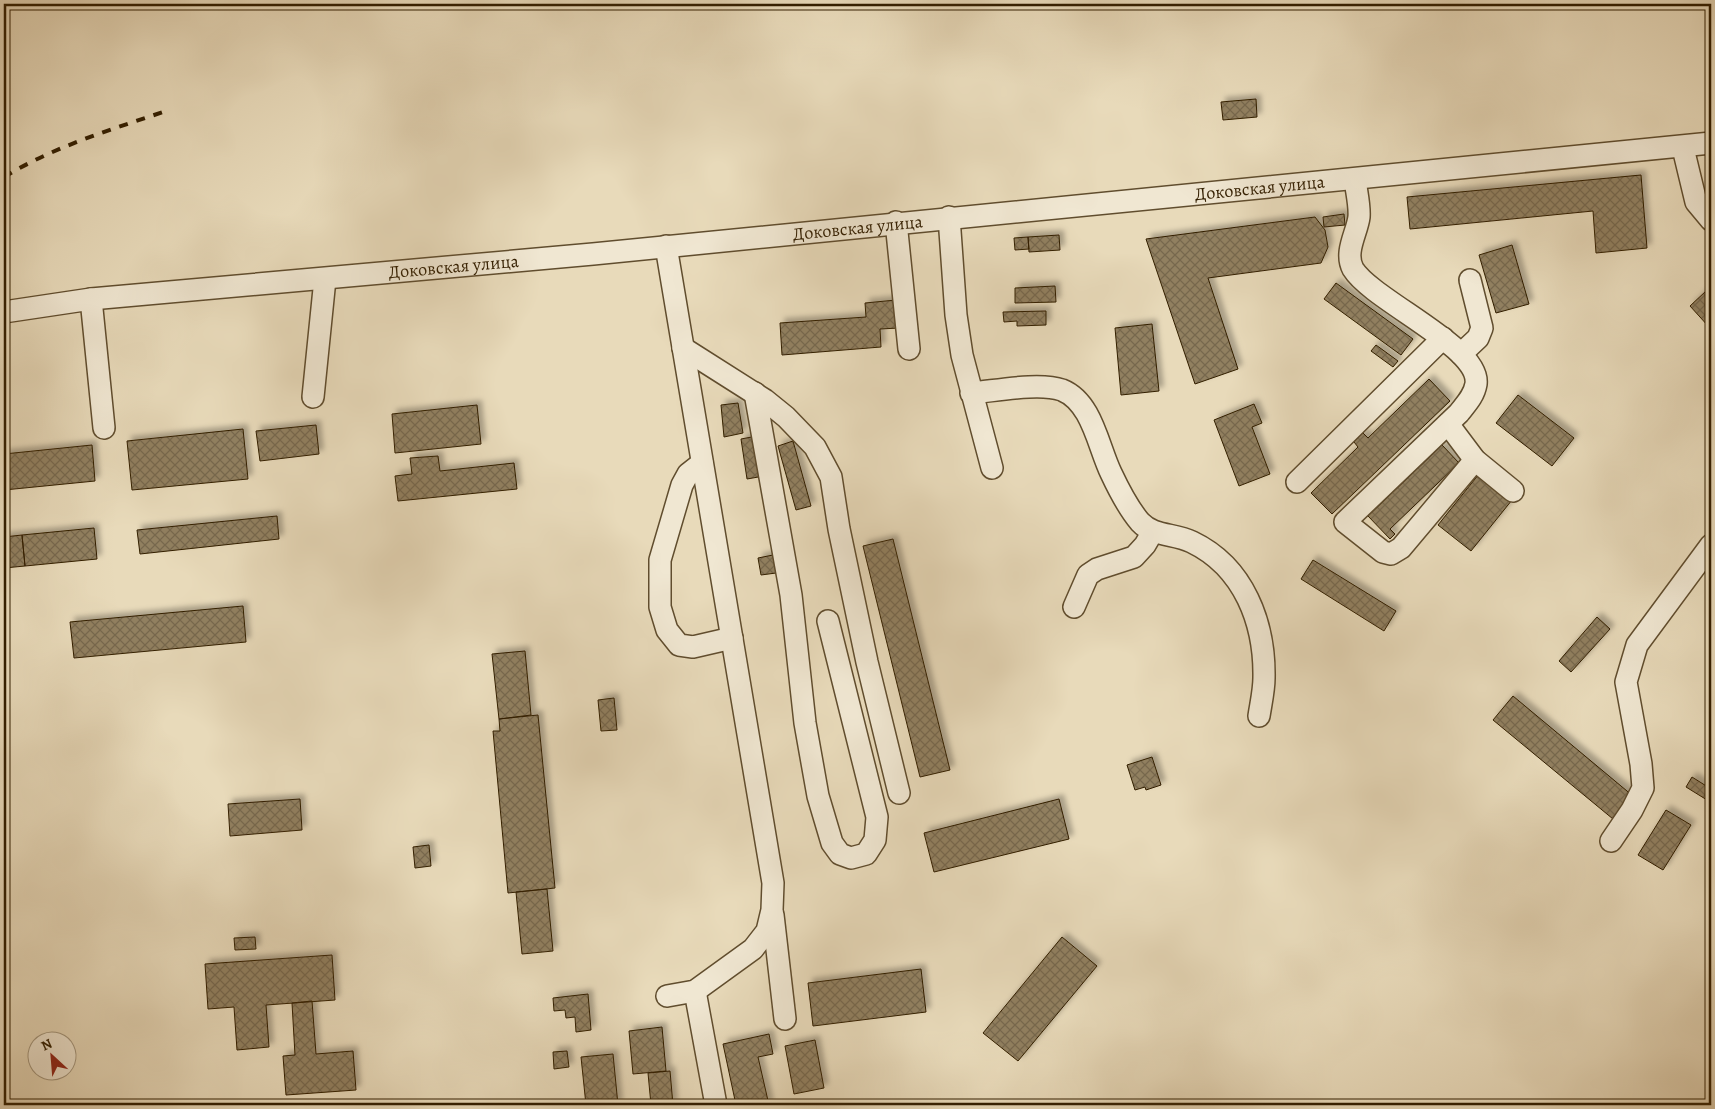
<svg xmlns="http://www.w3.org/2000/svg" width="1715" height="1109" viewBox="0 0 1715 1109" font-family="Alegreya,serif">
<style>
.building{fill:url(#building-cross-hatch);stroke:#321e00;filter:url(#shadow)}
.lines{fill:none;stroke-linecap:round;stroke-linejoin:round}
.minor-casing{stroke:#604d2e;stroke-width:24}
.minor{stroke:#f0e7d2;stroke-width:21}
.rail{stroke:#321e00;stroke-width:4;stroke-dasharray:9 9;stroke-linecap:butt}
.labels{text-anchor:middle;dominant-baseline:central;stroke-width:4.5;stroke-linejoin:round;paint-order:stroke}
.street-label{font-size:18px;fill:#321e00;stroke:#f0e7d2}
</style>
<defs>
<pattern id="building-cross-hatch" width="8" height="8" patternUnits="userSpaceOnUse" patternTransform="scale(1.25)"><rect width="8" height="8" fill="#918061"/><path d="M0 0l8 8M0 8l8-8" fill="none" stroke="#77684e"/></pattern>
<filter id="shadow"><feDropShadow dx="4.5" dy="-4.5" stdDeviation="2.5" flood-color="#0004"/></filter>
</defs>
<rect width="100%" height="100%" fill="#e8daba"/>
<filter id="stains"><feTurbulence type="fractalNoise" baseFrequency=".004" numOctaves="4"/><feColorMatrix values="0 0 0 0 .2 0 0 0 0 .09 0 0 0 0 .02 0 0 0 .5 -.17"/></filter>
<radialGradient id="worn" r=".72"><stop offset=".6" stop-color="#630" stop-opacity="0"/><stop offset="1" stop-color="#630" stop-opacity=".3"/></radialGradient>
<path class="building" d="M1256,99l1,18 -34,3 -2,-18z
M1641,175l6,73 -51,5 -3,-42 -183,18 -3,-32z
M1344,214l1,11 -21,2 -1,-10z
M1315,217l10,13 3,17 -7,16 -113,15 30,91 -43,15 -49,-145z
M1059,235l1,15 -31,2 -1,-15z
M1028,237l1,12 -14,1 -1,-12z
M1512,245l17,59 -33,9 -17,-58z
M1336,283l77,56 -12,16 -77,-56z
M1055,286l1,16 -41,1v-15z
M1706,291l5,6v28l-2,2 -19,-21z
M896,300l3,28 -19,1 1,18 -99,8 -2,-32 86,-6 -1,-14z
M1046,311v14l-29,1v-5l-13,1 -1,-10z
M1152,324l7,67 -38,4 -6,-67z
M1376,345l22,16 -5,6 -22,-16z
M1429,379l21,22 -118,113 -21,-21 47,-46 -4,-5 9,-9 5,5z
M1518,395l56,43 -22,28 -56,-43z
M738,403l5,30 -19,4 -3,-32z
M1254,404l8,19 -10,4 18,47 -31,12 -25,-66z
M477,405l4,39 -86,9 -3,-39z
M316,425l3,29 -59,7 -4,-30z
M243,429l5,50 -116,11 -5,-49z
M757,436l7,40 -17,3 -6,-40z
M793,441l18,65 -15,4 -18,-64z
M92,445l3,36 -91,9v-36z
M1442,445l17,18 -69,66 5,5 -5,5 -22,-23z
M438,456l2,15 74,-8 3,26 -119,12 -3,-25 17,-2 -2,-16z
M1479,474l33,26 -41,51 -33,-26z
M277,516l2,23 -139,15 -3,-24z
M94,528l3,31 -72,7 -3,-31z
M22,535l3,31 -21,2v-31z
M893,539l57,231 -30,7 -57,-231z
M773,555l3,18 -15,2 -3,-17z
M1313,560l83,51 -12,20 -83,-52z
M243,606l3,36 -172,16 -4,-36z
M1597,617l13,12 -39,43 -12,-11z
M525,651l6,64 -32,4 -7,-65z
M1513,696l120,100 -20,23 -120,-99z
M614,698l3,32 -16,1 -3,-31z
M538,715l17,173 -47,5 -15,-162h7l-1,-12z
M1152,757l9,28 -15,5 -1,-3 -10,3 -8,-25z
M1692,777l19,12 -4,11 -21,-13z
M300,799l2,31 -72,6 -2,-32z
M1059,799l10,40 -135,33 -10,-39z
M1666,810l25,15 -28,45 -25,-15z
M429,845l2,21 -16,2 -2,-21z
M547,889l6,62 -31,3 -6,-62z
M255,937l1,12 -21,1 -1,-12z
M1062,937l35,29 -79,95 -35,-28z
M332,955l3,45 -69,5 3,42 -32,3 -3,-43 -26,2 -3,-45z
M921,969l5,43 -113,14 -5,-43z
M588,994l3,36 -15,2 -1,-15 -9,1 -1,-8 -11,1 -1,-13z
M312,1001l4,53 37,-3 3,39 -70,5 -3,-39 12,-1 -3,-52z
M662,1027l4,44 -33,3 -4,-43z
M769,1034l4,20 -15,3 11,48h-33l-13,-61z
M815,1040l9,48 -30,6 -9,-48z
M567,1051l2,16 -15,2 -1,-17z
M613,1054l5,51h-32l-5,-48z
M670,1071l3,34h-22l-3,-32z"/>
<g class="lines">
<defs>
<g id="minor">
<path d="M1683,148l13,54 15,18"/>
<path d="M1355,179c1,11 5,26 4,38 -2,16 -15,35 -6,52 20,32 128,78 123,115 -2,12 -10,20 -17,29l-114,109 38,30 8,2 10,-6 74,-88"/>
<path d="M949,217l7,98 6,40 30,113"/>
<path d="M896,222l13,127"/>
<path d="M666,246l107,637 -1,27 -5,21 -14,18 -58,42 -28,5"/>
<path d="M91,299l13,129"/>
<path id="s1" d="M4,312l87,-13 502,-45 1118,-111"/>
<path d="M683,348l82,52 21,17 29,30 16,30 8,52 28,133 32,131"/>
<path d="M1461,354l17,-16 4,-10 -12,-48"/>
<path d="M755,393l36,202 14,128 13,73 14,47 8,11 11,4 15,-4 9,-14 2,-23 -49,-196"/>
<path d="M971,393c24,-2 68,-11 91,-3 30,12 36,56 49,83 7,15 18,36 29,49 14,15 34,11 52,20 52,25 73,81 72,136 0,12 -3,25 -5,38"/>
<path d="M313,397l12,-118"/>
<path d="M1448,424l27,36 38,31"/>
<path d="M702,463l-14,11 -6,11 -22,75v47l7,23 12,15 14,2 39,-9"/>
<path d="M1297,482l146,-144"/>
<path d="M1074,607l14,-32 9,-6 37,-12 11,-12 7,-12"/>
<path d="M1611,841l21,-31 11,-22 -2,-24 -15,-82 11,-37 74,-100"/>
<path d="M773,915l12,104"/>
<path d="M695,991l21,114"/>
</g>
</defs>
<use href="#minor" class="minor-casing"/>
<use href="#minor" class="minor"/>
<path class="rail" d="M4,177c51,-31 109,-48 165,-67"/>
</g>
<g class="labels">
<g class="street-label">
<text stroke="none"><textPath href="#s1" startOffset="1262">Доковская улица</textPath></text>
<text stroke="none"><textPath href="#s1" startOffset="858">Доковская улица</textPath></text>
<text stroke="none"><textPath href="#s1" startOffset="452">Доковская улица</textPath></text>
</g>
</g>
<rect width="1715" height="1109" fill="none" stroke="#e8daba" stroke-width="20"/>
<rect x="5" y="5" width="1705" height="1099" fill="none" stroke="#321e00" stroke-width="2.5"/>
<rect x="10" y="10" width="1695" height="1089" fill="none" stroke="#321e00"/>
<g transform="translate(52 1056) rotate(334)"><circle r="24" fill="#f0e7d2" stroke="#a4977e"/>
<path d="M0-4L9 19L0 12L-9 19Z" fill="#8f2418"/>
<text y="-8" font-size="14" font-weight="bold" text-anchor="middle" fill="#321e00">N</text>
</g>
<rect width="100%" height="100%" filter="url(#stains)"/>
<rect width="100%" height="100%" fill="url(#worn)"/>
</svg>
